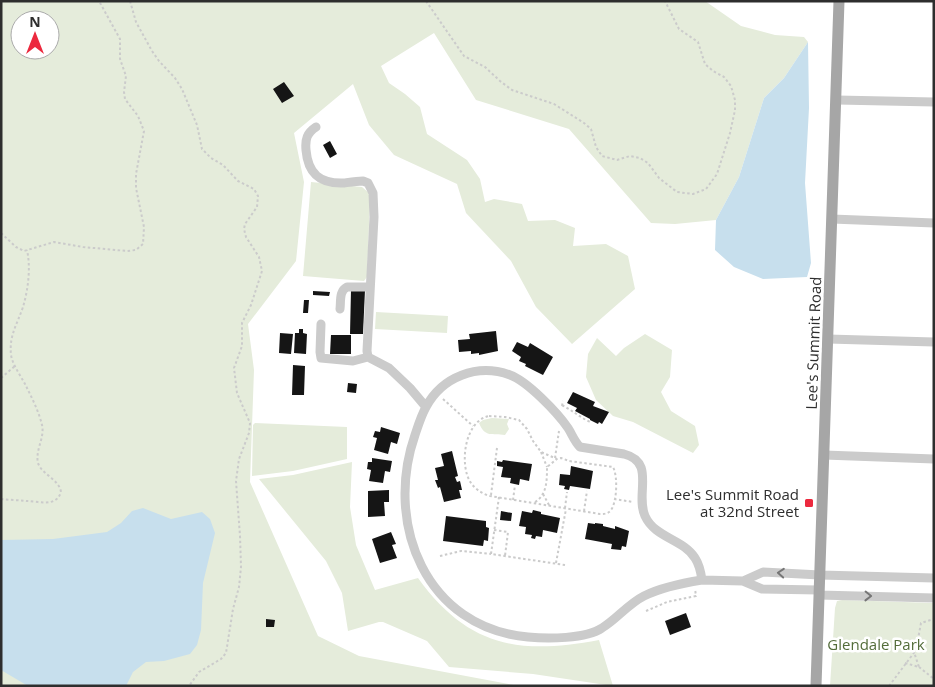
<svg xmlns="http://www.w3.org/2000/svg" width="935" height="687" viewBox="0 0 935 687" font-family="'Open Sans',sans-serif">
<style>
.green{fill:#e5ecdb;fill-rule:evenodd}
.water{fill:#c7dfed}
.building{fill:#151515}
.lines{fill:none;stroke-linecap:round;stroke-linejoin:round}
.path{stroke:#cbcbcb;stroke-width:2;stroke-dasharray:2.5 2.5;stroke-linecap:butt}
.minor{stroke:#cbcbcb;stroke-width:9}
.major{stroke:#a6a6a6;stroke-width:11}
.oneway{stroke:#757575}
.poi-dot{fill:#ec293e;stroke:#fff;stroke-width:2}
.labels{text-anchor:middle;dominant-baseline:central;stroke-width:5;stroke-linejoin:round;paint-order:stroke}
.street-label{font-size:15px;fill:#2e2e2e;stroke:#fff}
.poi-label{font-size:15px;fill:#2e2e2e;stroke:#fff;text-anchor:end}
.park-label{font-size:15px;fill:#536c3a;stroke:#fff}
</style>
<rect width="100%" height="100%" fill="#fff"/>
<path class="green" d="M1,1h704l36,25 34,9 29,2 4,5 -24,36 -20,20 -25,79 -23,43 -41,4 -24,-1 -82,-94 -93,-29 -42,-67 -53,33 8,17 16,11 15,13 7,27 40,26 13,19 5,23 9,-3 28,5 6,17 27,-1 20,8 -2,18 33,-2 22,12 7,33 -63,55 -36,-37 -25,-46 -45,-48 -9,-29 -63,-29 -25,-30 -16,-41 -59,49 10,49 -8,79 -48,63 6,46 -4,112 68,154 41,20 160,30h-518zM20,20h30v30h-30z
M311,182l51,5 7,6 1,5 -3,79 -3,4 -61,-5z
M376,312l72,4 -1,17 -72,-4z
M645,334l27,16 -2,27 -9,15 10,19 24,15 4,19 -6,8 -60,-31 -20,-6 -17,-16 -10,-23 2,-23 9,-16 19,18 8,-8z
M492,418l17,1 -2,5 2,5 -4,6c-13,-2 -20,3 -26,-12l4,-3z
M255,423l92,4v32l-54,12 -41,5 1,-51z
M352,462l-2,45 6,38 19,45 43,-12c50,69 101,77 181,62l14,46 -80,-12 -84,-7 -22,-26 -44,-19h-4l-31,9 -6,-38 -16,-32 -67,-82 34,-4z
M842,600l92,3v83h-104l5,-78 2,-7z"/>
<path class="water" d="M808,42l1,66 -4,75 6,80 -4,14 -44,2 -29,-12 -19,-17 1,-30 23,-43 25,-79 20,-20z
M143,508l28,11 31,-7 8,7 5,14 -12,50 -2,47 -4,15 -7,9 -26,7 -18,1 -13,10 -7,14h-98l-27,-16v-130l52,-1 54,-7 14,-9 11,-12z"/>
<path class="building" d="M284,82l10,14 -12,7 -9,-14z
M330,141l7,13 -7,4 -7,-13z
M351,290h14l-2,44h-13z
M313,291l17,1 -1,4 -16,-1z
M304,300h5l-1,13h-5z
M299,329h4v4l4,1 -1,20 -12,-1 1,-20h4z
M496,331l2,20 -19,4v-2l-8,1v-3l-12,1 -1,-12 12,-1 -1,-5z
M280,333l13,1 -2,20 -12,-1z
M331,335h20v19h-21z
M517,342l11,5 2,-4 23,14 -10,18 -18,-9 1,-2 -7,-3 2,-4 -9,-6z
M293,365l12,1 -1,29h-12z
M348,383l9,1 -1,9 -9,-1z
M573,392l22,10 -2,4 16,6 -7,12 -3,-2 -1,2 -8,-4v-1l-15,-8 2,-3 -10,-5z
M381,427l19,6 -3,11 -6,-2 -3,12 -14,-4 3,-12 -4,-1 2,-6 5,1z
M452,451l6,25 -3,1 2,5 3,-1 2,9h-3l2,8 -17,4 -4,-15 -2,1 -3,-8h3l-3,-12 9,-2 -3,-12z
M372,458l20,3 -2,11 -5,-1 -2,12 -14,-2 2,-11 -4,-1 1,-7h4z
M503,460l29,4 -3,17 -9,-2 -1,6 -9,-2 1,-5 -10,-1 2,-10 -6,-1v-5l5,1z
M571,466l22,5 -3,18 -20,-3 -1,4 -5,-1 1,-3 -6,-1 1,-11 10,1z
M389,490v12h-5l1,14 -17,1v-26z
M533,510l8,2v2l19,4 -3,15 -14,-3 -1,7 -6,-1 -1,3 -4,-1 1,-3 -7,-1 1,-7 -7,-1 3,-15 10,2z
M501,511l11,2 -1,8 -11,-1z
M446,516l40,5v6l3,1 -1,13 -4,-1 -1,6 -40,-5z
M588,523l7,1v-1l8,1v2l12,3v-3l14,5 -3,16 -4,-1 -1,4 -10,-1 1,-5 -27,-5z
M391,532l5,12 -4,1 5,13 -17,5 -8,-24z
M686,613l5,14 -21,8 -5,-14z
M266,619l9,1 -1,7h-8z"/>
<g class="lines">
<path class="path" d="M130,1l6,21 16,29 7,10 16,17 7,11 15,36 5,24 9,9 12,7 15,16 16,8 4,7 -1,11 -12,17 -1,5 2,8 13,20 3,14 -11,34 -9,18v23l-8,22 3,25 13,30 -1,10 -10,26 -3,22 4,55 1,31 -2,20 -6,22 -7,44 -5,6 -22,13 -10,14
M426,1l38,55 21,11 15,14 12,9 42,14 30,19 7,6 5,18 6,9 15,4 13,-4 10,2 8,5 11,15 18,14 16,2 13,-5 11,-15 13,-41 5,-23v-10l-4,-14 -7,-9 -11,-6 -8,-7 -7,-22 -19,-13 -14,-28
M1,233l15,14 8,4 30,-9 29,5 44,4 9,-1 7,-6 1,-17 -8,-39v-14l8,-43 -6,-15 -13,-17 -1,-7 2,-16 -6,-17v-20l-21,-38
M1,378l14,-12
M443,399l30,27
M562,405c11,6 19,13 30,18
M562,406l1,-5
M489,416l16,1 14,3 8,9 6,12 8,11 16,7 4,-1 8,3 44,6c5,9 4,35 -2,43 -3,4 -7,4 -11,4l-110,-18c-7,-2 -14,-6 -19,-13 -12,-17 -7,-62 18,-67z
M541,452l6,15
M555,458l4,-27
M543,494l6,11
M491,495l6,-47
M499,497l-8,57 74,11
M1,499c8,1 17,1 25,2 12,0 30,7 35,-9 -2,-13 -19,-17 -23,-29 -3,-13 7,-25 4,-38 -3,-13 -10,-27 -16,-39 -5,-10 -13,-20 -15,-31 -2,-20 6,-30 12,-48 5,-17 8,-39 4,-57
M614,499l19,3
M513,500l2,-15
M535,502c12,-7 12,-22 12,-35l10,-8
M565,508l2,-16
M584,511l3,-20
M494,530l14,2 -3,24
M440,556l21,-5 30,3
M556,563l10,-54
M646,611l21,-9 29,-6 -1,-7
M905,663l14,4 -5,-15
M919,667l15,12
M889,686l27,-36 5,-27 13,-4"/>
<path class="minor" d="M837,100l97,2
M316,127c-9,6 -11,12 -10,23 2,24 14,34 38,33 7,-1 13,-2 19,-2l5,2 5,10 1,24 -7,134 1,6 21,11 21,20 16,19
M832,219l102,4
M340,309c1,-8 -1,-18 7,-22h23
M321,324l-1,28 1,6 32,3 15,-4
M828,339l106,3
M824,455l110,4
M702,580c-19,3 -40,7 -58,16 -16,8 -27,23 -42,32 -16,11 -55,11 -74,9 -102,-9 -144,-113 -113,-202 3,-9 6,-19 11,-28 16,-30 51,-44 84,-32 17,6 47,37 58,53 4,6 6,13 12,19l44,7c32,8 11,40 21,62 10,22 38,23 50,42 4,6 6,15 7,22l41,1 19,8 57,1
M743,581l20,-9 57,3 114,3
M819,595l115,3"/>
<path class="major" d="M816,686l23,-685"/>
</g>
<defs><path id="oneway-chevron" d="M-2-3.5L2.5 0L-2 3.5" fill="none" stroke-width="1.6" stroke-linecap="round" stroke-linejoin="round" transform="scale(1.25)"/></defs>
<g class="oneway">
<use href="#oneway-chevron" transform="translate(781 573) rotate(-176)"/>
<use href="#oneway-chevron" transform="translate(868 596) rotate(1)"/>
</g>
<rect class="poi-dot" x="804" y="498" width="10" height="10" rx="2.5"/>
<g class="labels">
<g class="street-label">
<text transform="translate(813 343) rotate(-88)">Lee's Summit Road</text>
</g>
<g class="poi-label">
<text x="799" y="494">Lee's Summit Road<tspan x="799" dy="17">at 32nd Street</tspan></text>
</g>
<g class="park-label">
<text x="876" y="644">Glendale Park</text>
</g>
</g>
<rect width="935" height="687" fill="none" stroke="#2e2e2e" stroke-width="5"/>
<g transform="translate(35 35)"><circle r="24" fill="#ffffff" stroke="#ababab"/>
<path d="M0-4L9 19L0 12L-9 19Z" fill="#ec293e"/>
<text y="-8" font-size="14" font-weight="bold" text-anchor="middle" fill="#2e2e2e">N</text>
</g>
</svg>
